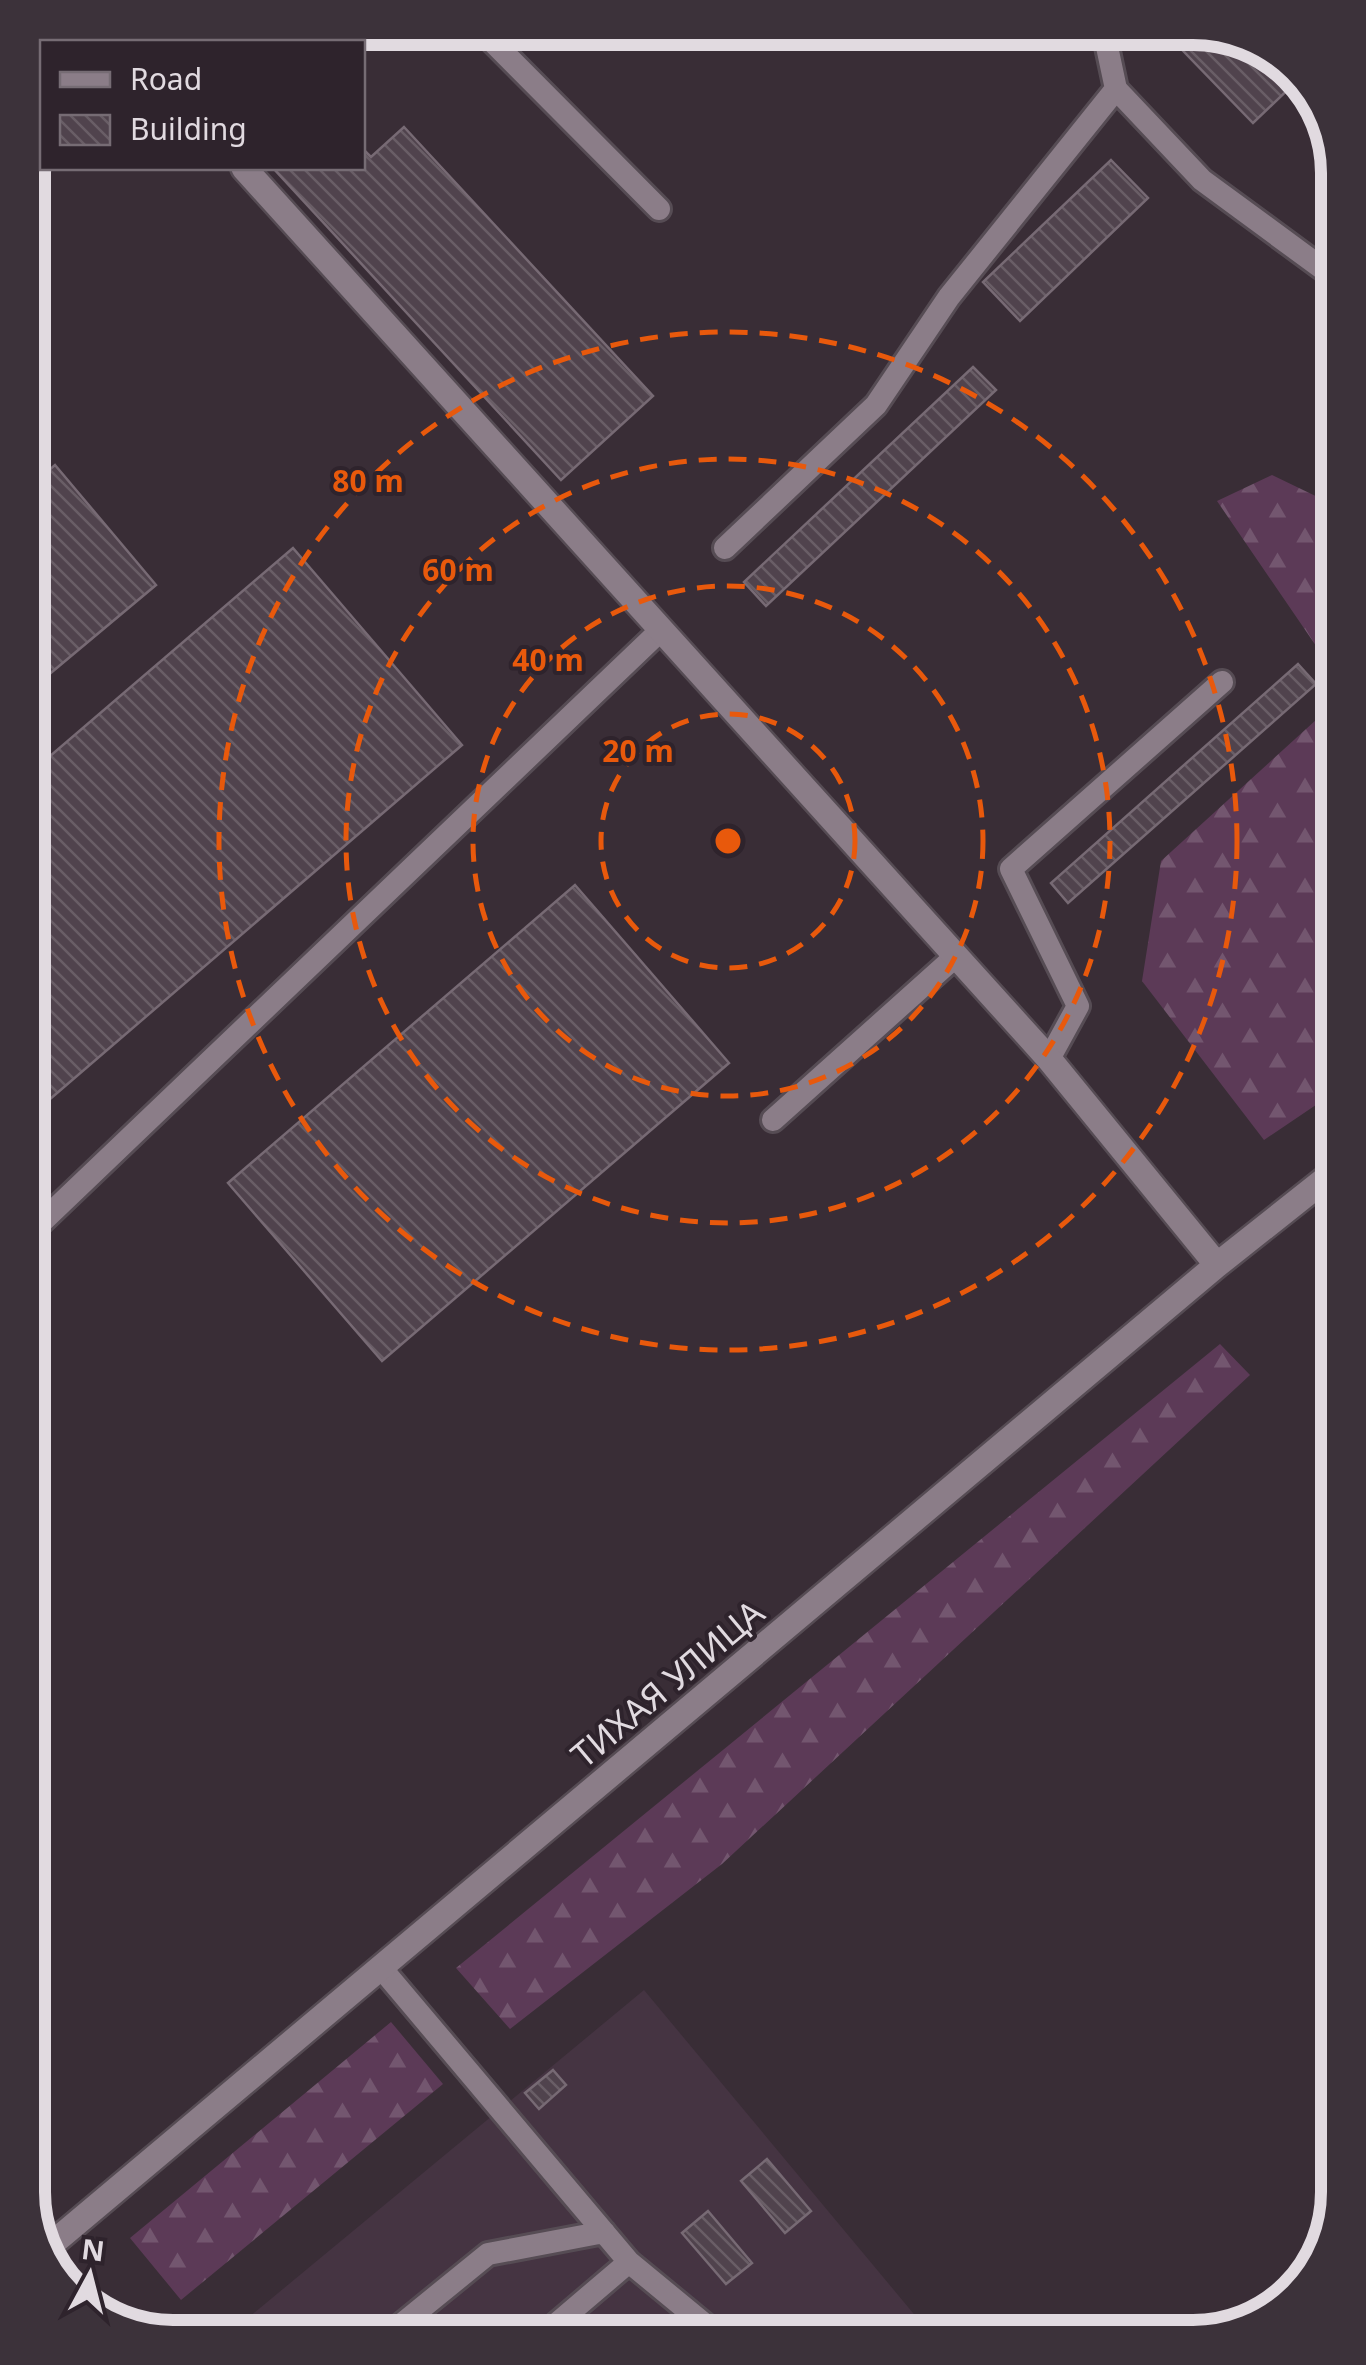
<svg xmlns="http://www.w3.org/2000/svg" width="1366" height="2365" viewBox="0 0 1366 2365" font-family="'Noto Sans',sans-serif">
<style>
.built{fill:#453442}
.forest{fill:url(#forest-firs)}
.building{fill:url(#building-back-hatch);stroke:#776a74;stroke-width:2.5}
.lines{fill:none;stroke-linecap:round;stroke-linejoin:round}
.service-casing{stroke:#564c54;stroke-width:28}
.minor-casing{stroke:#564c54;stroke-width:30}
.service{stroke:#8b7d88;stroke-width:22}
.minor{stroke:#8b7d88;stroke-width:25}
.ring{fill:none;stroke:#e8590c;stroke-width:5;stroke-dasharray:18 12}
.labels{text-anchor:middle;dominant-baseline:central;stroke-width:8;stroke-linejoin:round;paint-order:stroke}
.street-label{font-size:35px;fill:#e1dae0;stroke:#2e232c}
.rim{fill:none;stroke:#e1dae0;stroke-width:12}
.centre{fill:#e8590c;stroke:#2e232c;stroke-width:5}
.ring-label{font-size:30px;text-anchor:middle;font-weight:bold;fill:#e8590c;stroke:#2e232c;stroke-width:8;stroke-linejoin:round;paint-order:stroke}
</style>
<defs>
<pattern id="forest-firs" width="22" height="20" patternUnits="userSpaceOnUse" patternTransform="scale(2.5)"><rect width="22" height="20" fill="#5c3a57"/><path d="M5 1l3.5 6h-7zM16 11l3.5 6h-7z" fill="#73566f"/></pattern>
<pattern id="building-back-hatch" width="6" height="6" patternUnits="userSpaceOnUse" patternTransform="scale(2.5)"><rect width="6" height="6" fill="#50434d"/><path d="M-1 5l2 2M0 0l6 6M5-1l2 2" fill="none" stroke="#695e66"/></pattern>
</defs>
<rect width="100%" height="100%" fill="#392d36"/>
<path class="built" d="M644,1990l289,347h-708z"/>
<path class="forest" d="M1272,475l56,27 10,-7v183l-121,-177z
M1338,700v390l-74,50 -122,-159 19,-120z
M1220,1344l30,31 -528,489 -212,165 -54,-61z
M391,2022l52,62 -262,216 -51,-62z"/>
<path class="building" d="M1161,28h42l71,24 24,28 -45,43z
M404,127l249,269 -92,84 -288,-312h89v-20l9,9z
M1111,160l37,38 -128,123 -37,-39z
M973,367l23,23 -230,216 -22,-24z
M55,465l101,120 -128,107v-204z
M293,548l169,197 -434,373v-343z
M1298,664l18,20 -248,219 -17,-20z
M575,885l154,178 -347,298 -154,-178z
M553,2070l13,15 -27,24 -14,-16z
M767,2159l44,52 -26,22 -44,-52z
M708,2211l44,52 -26,21 -44,-51z"/>
<g class="lines">
<defs>
<path id="service" d="M479,28l180,181
M1103,28l13,61 86,91 136,100
M187,42l17,-14
M725,548l151,-143 73,-108 167,-208
M1049,1059l29,-53 -67,-137 211,-187
M773,1120l183,-164
M28,1235l633,-605
M382,1969l247,293 -88,75
M629,2262l91,75
M386,2337l102,-83 116,-22"/>
<path id="minor" d="M244,168l805,891 168,206
M41,2253l1176,-988 121,-96"/>
</defs>
<use href="#service" class="service-casing"/>
<use href="#minor" class="minor-casing"/>
<use href="#service" class="service"/>
<use href="#minor" class="minor"/>
</g>
<g class="ring">
<circle cx="728" cy="841" r="127"/>
<circle cx="728" cy="841" r="255"/>
<circle cx="728" cy="841" r="382"/>
<circle cx="728" cy="841" r="509"/>
</g>
<g class="labels">
<g class="street-label">
<text transform="translate(667 1683) rotate(-40)">ТИХАЯ УЛИЦА</text>
</g>
</g>
<path d="M0 0H1366V2365H0ZM173 45H1193A128 128 0 0 1 1321 173V2192A128 128 0 0 1 1193 2320H173A128 128 0 0 1 45 2192V173A128 128 0 0 1 173 45Z" fill="#3c323a" fill-rule="evenodd"/>
<path class="rim" d="M173 45H1193A128 128 0 0 1 1321 173V2192A128 128 0 0 1 1193 2320H173A128 128 0 0 1 45 2192V173A128 128 0 0 1 173 45Z"/>
<circle cx="728" cy="841" r="15" class="centre"/>
<g class="ring-label">
<text x="368" y="492">80 m</text>
<text x="458" y="581">60 m</text>
<text x="548" y="671">40 m</text>
<text x="638" y="762">20 m</text>
</g>
<rect x="40" y="40" width="325" height="130" fill="#2e232c" stroke="#766c74" stroke-width="2.5"/>
<rect x="60" y="72" width="50" height="15" fill="#8b7d88" stroke="#766c74" stroke-width="2.5"/>
<text x="130" y="90" font-size="30" fill="#e1dae0">Road</text>
<rect x="60" y="115" width="50" height="30" fill="url(#building-back-hatch)" stroke="#766c74" stroke-width="2.5"/>
<text x="130" y="140" font-size="30" fill="#e1dae0">Building</text>
<g transform="translate(90 2275) rotate(7)" stroke="#2e232c" stroke-width="8" paint-order="stroke">
<path d="M0-8L18 38L0 25L-18 38Z" fill="#e1dae0"/>
<text y="-15" font-size="28" font-weight="bold" text-anchor="middle" fill="#e1dae0">N</text>
</g>
</svg>
